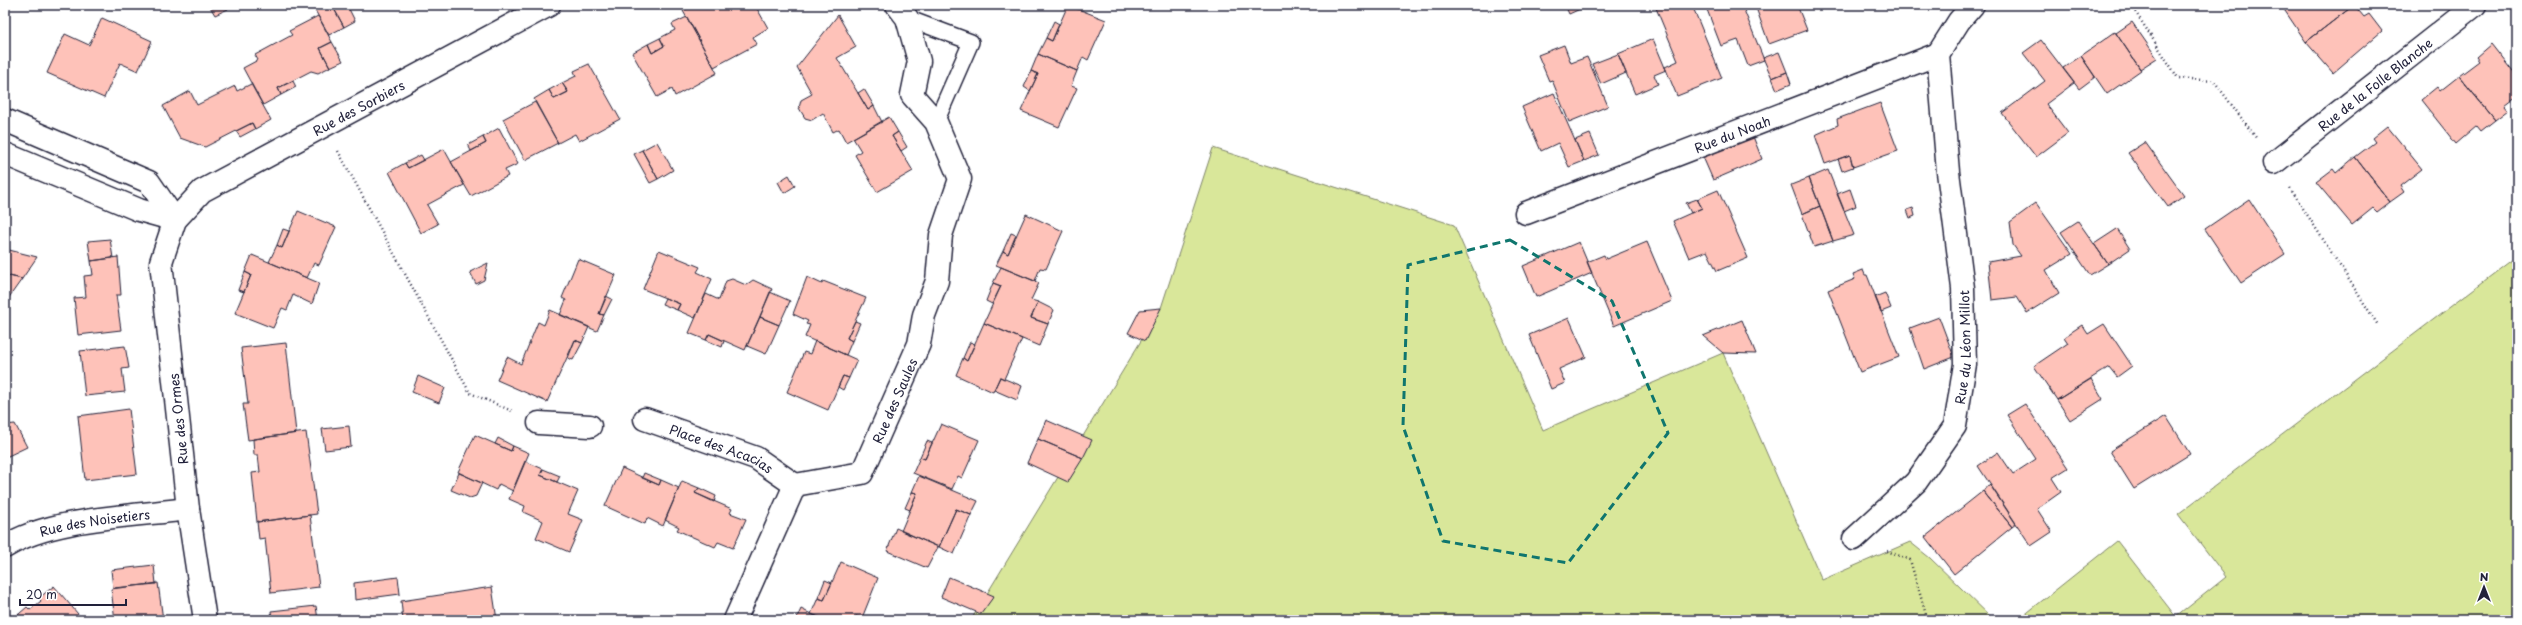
<svg xmlns="http://www.w3.org/2000/svg" width="2522" height="625" viewBox="0 0 2522 625" font-family="'Playpen Sans',sans-serif">
<style>
.green{fill:#d9e79a;stroke:#7e846a}
.building{fill:#fec2b9;stroke:#22223b}
.lines{fill:none;stroke-linecap:round;stroke-linejoin:round}
.service-casing{stroke:#22223b;stroke-width:18}
.minor-casing{stroke:#22223b;stroke-width:25}
.path{stroke:#22223b;stroke-width:2.5;stroke-dasharray:1 3;stroke-linecap:butt}
.service{stroke:#fff;stroke-width:15}
.minor{stroke:#fff;stroke-width:22}
.marked{fill:none;stroke:#0f766e;stroke-width:3;stroke-dasharray:8 5;stroke-linejoin:round}
.labels{text-anchor:middle;dominant-baseline:central;stroke-width:3;stroke-linejoin:round;paint-order:stroke}
.street-label{font-size:13px;fill:#22223b;stroke:#fff}
</style>
<rect width="100%" height="100%" fill="#fff"/>
<filter id="ink" filterUnits="userSpaceOnUse"><feTurbulence type="fractalNoise" baseFrequency=".025" numOctaves="2"/><feDisplacementMap in="SourceGraphic" scale="8" xChannelSelector="R" yChannelSelector="G"/><feConvolveMatrix kernelMatrix="1 2 1 2 8 2 1 2 1" color-interpolation-filters="sRGB"/></filter>
<g filter="url(#ink)">
<path class="green" d="M1213,148l241,77 89,205 180,-77 99,227 88,-38 20,16 64,62h-1023l190,-312z
M2517,256v364h-499l99,-79 59,76 50,-40 -48,-63z"/>
<path class="building" d="M209,5h17l2,4 -13,6z
M312,5h20l12,22 -15,8z
M332,5h15l8,16 -11,6z
M693,5h25l2,3 5,-3h30l13,23 -15,9 4,7 -43,23 -31,-56z
M1068,5l38,15 -18,40 -5,-3 -6,14 -39,-17 8,-16 6,3z
M1565,5h24l-20,9z
M1663,5h29l30,73 -45,18 -12,-29 13,-6 -22,-53z
M1710,5h32l22,55 -16,6 -10,-26 -17,6 -15,-39z
M1755,5h42l10,25 -38,14z
M2287,5h67l-48,37 -23,-34z
M2354,5l10,12 5,-3 13,17 -49,42 -27,-31z
M838,15l18,32 -19,11 31,52 6,-4 8,16 -36,20 -7,-13 -6,3 -10,-19 -11,7 -7,-2 -6,-10 2,-8 11,-6 -15,-27z
M318,16l14,26 -12,6 10,19 -12,6 -7,-2 -33,17 3,7 -18,10 -20,-37 15,-8 -3,-5 37,-20 -3,-4z
M687,17l30,56 -42,23 -3,-7 -15,8 -25,-44 16,-9 4,9 12,-7 -4,-8 15,-8 -3,-6z
M102,18l50,23 -14,30 -18,-8 -16,35 -57,-25 18,-39 24,11z
M1054,21l5,3 -7,17 -6,-3z
M2132,22l25,36 -17,11 -24,-36z
M2115,32l26,38 -34,24 -26,-38z
M660,38l4,8 -12,7 -4,-9z
M1653,39l13,31 -12,5 4,9 -23,10 -17,-40z
M2041,40l33,43 -28,21 22,29 -32,24 -34,-44 43,-32 -22,-28z
M332,42l11,19 -13,6 -10,-19z
M2491,44l26,33v18l-13,10 4,5 -13,10 -36,-44 20,-15 -3,-4z
M1564,45l7,18 16,-6 21,49 -39,16 -17,-42 -3,1 -11,-26z
M1779,52l8,20 -15,6 -9,-20z
M1038,54l39,17 -6,15 6,2 -18,39 -38,-16 17,-37 -7,-3z
M1618,54l8,19 -25,11 -9,-20z
M2081,56l14,21 -16,12 -16,-21z
M589,64l31,55 -41,22 -4,-7 -17,9 -24,-44 15,-9 5,9 14,-7 -6,-9 14,-7 -2,-5z
M1031,71l7,3 -8,17 -6,-4z
M1787,72l4,12 -14,6 -5,-12z
M2459,76l36,44 -14,11 -4,-5 -21,18 -35,-44 16,-13 3,4z
M293,81l3,6 -15,8 -3,-7z
M562,83l6,9 -14,7 -5,-9z
M251,84l20,36 -16,9 -3,-6 -47,24 -25,-9 -17,-32 27,-15 7,14 38,-19 2,5z
M864,89l10,17 -6,4 -10,-17z
M1554,93l30,68 -15,6 -11,-24 -17,8 -19,-44z
M535,102l23,41 -33,17 -22,-41z
M1880,103l18,48 -45,16 -3,-12 -25,9 -10,-29 23,-10 -1,-6z
M889,117l9,15 -6,4 21,35 -36,21 -22,-37 6,-4 -8,-13z
M252,123l3,6 -15,8 -4,-6z
M2387,126l35,43 -22,17 4,6 -14,10 -35,-45 20,-15 -3,-4z
M499,128l19,36 -13,6 3,6 -37,20 -20,-34 35,-19 -3,-6z
M898,132l9,15 -6,4 -9,-15z
M1590,134l9,21 -15,6 -9,-21z
M1752,134l10,25 -49,21 -10,-23z
M483,137l3,6 -15,8 -3,-6z
M657,142l16,28 -15,9 -16,-29z
M2145,142l39,54 -16,11 -40,-54z
M444,149l20,36 -37,20 11,19 -17,9 -32,-61 16,-9 3,5z
M642,150l16,29 -8,4 -16,-29z
M421,155l3,5 -16,8 -3,-5z
M1850,155l3,12 -11,4 -4,-12z
M2355,157l35,45 -13,10 -4,-4 -21,17 -36,-43 17,-13 3,4z
M1828,170l26,65 -21,6 -24,-63z
M789,175l6,11 -11,7 -6,-11z
M1809,178l11,28 -18,8 -11,-29z
M1850,189l6,17 -12,5 -7,-17z
M1718,190l30,68 -31,13 -10,-20 -18,7 -16,-37 29,-13 -5,-9z
M1697,199l5,9 -11,5 -5,-10z
M2249,199l36,55 -44,29 -36,-54z
M2036,203l36,51 -26,16 13,23 -32,20 -10,-16 -25,3 -4,-38 33,-6 -8,-11 -3,-23z
M1820,206l13,35 -19,6 -12,-33z
M1913,208l2,8 -5,2 -3,-8z
M298,211l38,16 -17,38 -5,-2 -7,15 -38,-16 8,-17 5,3z
M1026,214l37,17 -17,38 -6,-1 -5,13 -39,-16 7,-14 5,3z
M2078,221l30,43 -18,11 -29,-43z
M283,229l6,2 -7,17 -5,-3z
M2117,229l13,20 -22,15 -14,-20z
M1011,233l5,2 -8,19 -5,-3z
M110,239l3,19 -22,3 -3,-20z
M1579,242l13,31 -56,24 -13,-31z
M1647,242l25,59 -58,25 -27,-64 17,-7 2,4z
M5,249l32,8 -15,22 -17,-4z
M659,250l41,17 -3,5 15,7 -17,39 -18,-8 3,-6 -37,-15z
M252,255l67,28 -7,21 -19,-9 -6,15 -5,-2 -9,20 -38,-15 16,-38 -6,-3z
M118,257l3,38h-5l5,35 -43,5 -4,-37 12,-1 -2,-21 9,-1 -2,-14z
M578,259l38,16 -17,39 5,1 -7,16 -37,-16 6,-15 -4,-2z
M488,263l-4,17 -8,4 -6,-12z
M1001,267l38,16 -8,17 7,2 -7,16 17,6 -9,22 -55,-23 17,-37 -8,-3z
M1863,270l2,5h2l32,82 -39,15 -32,-82 27,-11 -2,-5z
M245,272l6,3 -7,17 -6,-2z
M5,275l17,4 -17,24z
M807,277l15,7 1,-3 43,17 -19,40 5,3 -6,14 -41,-18 5,-12 -4,-1 2,-3 -15,-7z
M732,279l14,6 7,-5 19,9 -27,61 -36,-16 -3,6 -17,-7 17,-39 13,6 7,-19z
M993,283l8,3 -9,18 -6,-3z
M770,292l20,9 -11,24 -19,-8z
M1885,293l6,15 -10,4 -6,-15z
M606,296l6,3 -8,16 -5,-1z
M665,298l15,6 -3,6 -15,-6z
M1038,302l16,8 -6,14 -17,-6z
M1161,308l-16,33 -17,-8 12,-23z
M550,310l39,17 -7,16 -7,-3 -28,62 -50,-22 10,-23 14,7 17,-42 6,3z
M760,317l19,8 -13,29 -19,-8z
M1939,317l15,40 -30,12 -14,-41z
M1569,318l17,39 -27,12 6,14 -14,6 -22,-54z
M1742,320l14,34 -33,-1 -20,-17z
M855,321l5,2 -8,18 -5,-3z
M984,323l38,16 -18,40 -4,-2 -7,15 -37,-17 7,-17 4,3z
M2104,324l28,42 -15,11 -8,-10 -52,33 -23,-34 34,-23 -4,-6 18,-12 6,9z
M709,334l15,7 -2,6 -16,-7z
M575,340l7,3 -9,17 -5,-2z
M815,341l42,19 -8,18 -6,-2 -15,34 -41,-18 17,-40 6,2z
M970,342l5,2 -8,17 -4,-3z
M286,343l10,90 -48,7 -5,-36h5l-7,-56z
M125,346l4,22 -7,1 3,23 -40,4 -5,-45z
M418,376l27,12 -6,15 -27,-11z
M843,376l6,2 -6,12 -5,-3z
M1000,377l22,9 -5,14 -23,-10z
M2091,379l12,20 -33,21 -13,-20z
M2025,404l43,64 -16,10 9,14 -24,17 15,23 -21,14 -53,-80 20,-14 15,22 23,-15 -29,-44z
M129,409l8,65 -52,6 -7,-64z
M2166,416l24,38 -56,35 -24,-38z
M1046,420l46,20 -9,18 -45,-19z
M15,424l12,23 -21,10 -1,-32z
M941,424l38,16 -17,38 -4,-2 -6,13 -39,-16 7,-16 5,2z
M349,426l2,21 -26,3 -3,-21z
M306,432l11,82 -60,8 -5,-49 8,-1 -2,-17h-4l-1,-16z
M475,435l36,16 2,-5 16,7 -16,38 -14,-7 -3,6 -38,-18z
M498,438l15,8 -2,5 -16,-7z
M1038,439l45,19 -15,24 -41,-19z
M927,441l5,2 -7,16 -5,-2z
M525,461l18,8 -3,6 38,16 -10,23 15,6 -14,32 -33,-14 7,-17 -20,-9 2,-6 -16,-7z
M622,468l37,17 2,-5 18,8 -16,38 -16,-8 -2,6 -40,-18z
M543,469l17,7 -3,6 -17,-7z
M459,473l23,10 -6,13 -6,2 -19,-8z
M644,473l17,7 -2,5 -17,-7z
M919,476l59,25 -7,14 -15,-6 -17,38 -38,-16 16,-38 -5,-1z
M682,481l17,7 -4,5 37,16 -2,4 16,6 -13,29 -15,-6 -3,5 -38,-17 2,-3 -14,-7z
M1990,485l26,39 -4,3 -29,-36z
M699,488l17,8 -2,6 -19,-9z
M1983,491l29,36 -58,47 -29,-37z
M912,492l5,1 -7,17 -5,-2z
M956,509l15,6 -17,39 -15,-7z
M310,515l9,72 -48,6 -6,-55 -6,1 -2,-17z
M896,528l42,19 -11,21 -40,-17z
M841,562l37,16 -16,40 -6,-2 -2,4h-28l-15,-6 7,-16 6,2z
M154,565l2,19 -43,4 -2,-18z
M398,577l2,17 -45,6 -1,-17z
M949,577l45,19 -13,18 -40,-17z
M825,580l7,3 -8,17 -6,-2z
M158,583l5,37h-48l-4,-31z
M54,586l24,28 1,6h-67l15,-13 3,3 11,-9 -2,-3z
M492,587l5,33h-94l-2,-19z
M316,606l2,14h-46l-1,-9z
M801,609l10,5 15,6h-30z"/>
<g class="lines">
<defs>
<path id="service" d="M907,18l64,24 -35,80"/>
<g id="minor">
<path d="M5,120l144,62 26,38"/>
<path d="M5,154l134,56 36,10"/>
<path id="s1" d="M2274,163l201,-158"/>
<path id="s2" d="M1526,213l412,-159"/>
<path id="s3" d="M645,419l111,39 39,27"/>
<path d="M539,423l51,3"/>
<path id="s4" d="M1854,539l62,-57 39,-56 10,-62 -2,-76 -15,-116 -10,-118 21,-33 14,-16"/>
<path id="s5" d="M5,547c43,-29 131,-31 183,-38"/>
<path id="s6" d="M205,620l-17,-111 -27,-247 14,-42 27,-29 347,-186"/>
<path id="s7" d="M735,620l60,-135 67,-12 57,-129 5,-29 13,-34 4,-46 19,-56 -24,-57 -24,-27 7,-34 -12,-43 -10,-13"/>
</g>
</defs>
<use href="#service" class="service-casing"/>
<use href="#minor" class="minor-casing"/>
<path class="path" d="M2131,5l47,73 36,3 43,58
M338,151l132,242 42,18
M2290,188l88,137
M1887,551l23,9 17,58 -3,2"/>
<use href="#service" class="service"/>
<use href="#minor" class="minor"/>
</g>
</g>
<path class="marked" d="M1510,240l102,61 56,132 -100,130 -125,-22 -40,-115 5,-161z"/>
<g class="labels">
<g class="street-label">
<text stroke="none"><textPath href="#s1" startOffset="128">Rue de la Folle Blanche</textPath></text>
<text stroke="none"><textPath href="#s6" startOffset="622">Rue des Sorbiers</textPath></text>
<text stroke="none"><textPath href="#s2" startOffset="221">Rue du Noah</textPath></text>
<text stroke="none"><textPath href="#s4" startOffset="232">Rue du Léon Millot</textPath></text>
<text stroke="none"><textPath href="#s7" startOffset="295">Rue des Saules</textPath></text>
<text transform="translate(178 419) rotate(-96)">Rue des Ormes</text>
<text stroke="none"><textPath href="#s3" startOffset="82">Place des Acacias</textPath></text>
<text stroke="none"><textPath href="#s5" startOffset="94">Rue des Noisetiers</textPath></text>
</g>
</g>
<rect width="2522" height="625" fill="none" stroke="#fff" stroke-width="20"/>
<rect x="10" y="10" width="2502" height="605" fill="none" stroke="#22223b" stroke-width="1.5" filter="url(#ink)"/>
<g transform="translate(2484 587)" stroke="#ffffff" stroke-width="3" paint-order="stroke">
<path d="M0-3L7 15L0 10L-7 15Z" fill="#22223b"/>
<text y="-6" font-size="11" font-weight="bold" text-anchor="middle" fill="#22223b">N</text>
</g>
<path d="M20 599v6h106v-6" fill="none" stroke="#22223b" stroke-width="2"/>
<text x="26" y="599" font-size="12" fill="#22223b" stroke="#ffffff" stroke-width="3" paint-order="stroke">20 m</text>
</svg>
